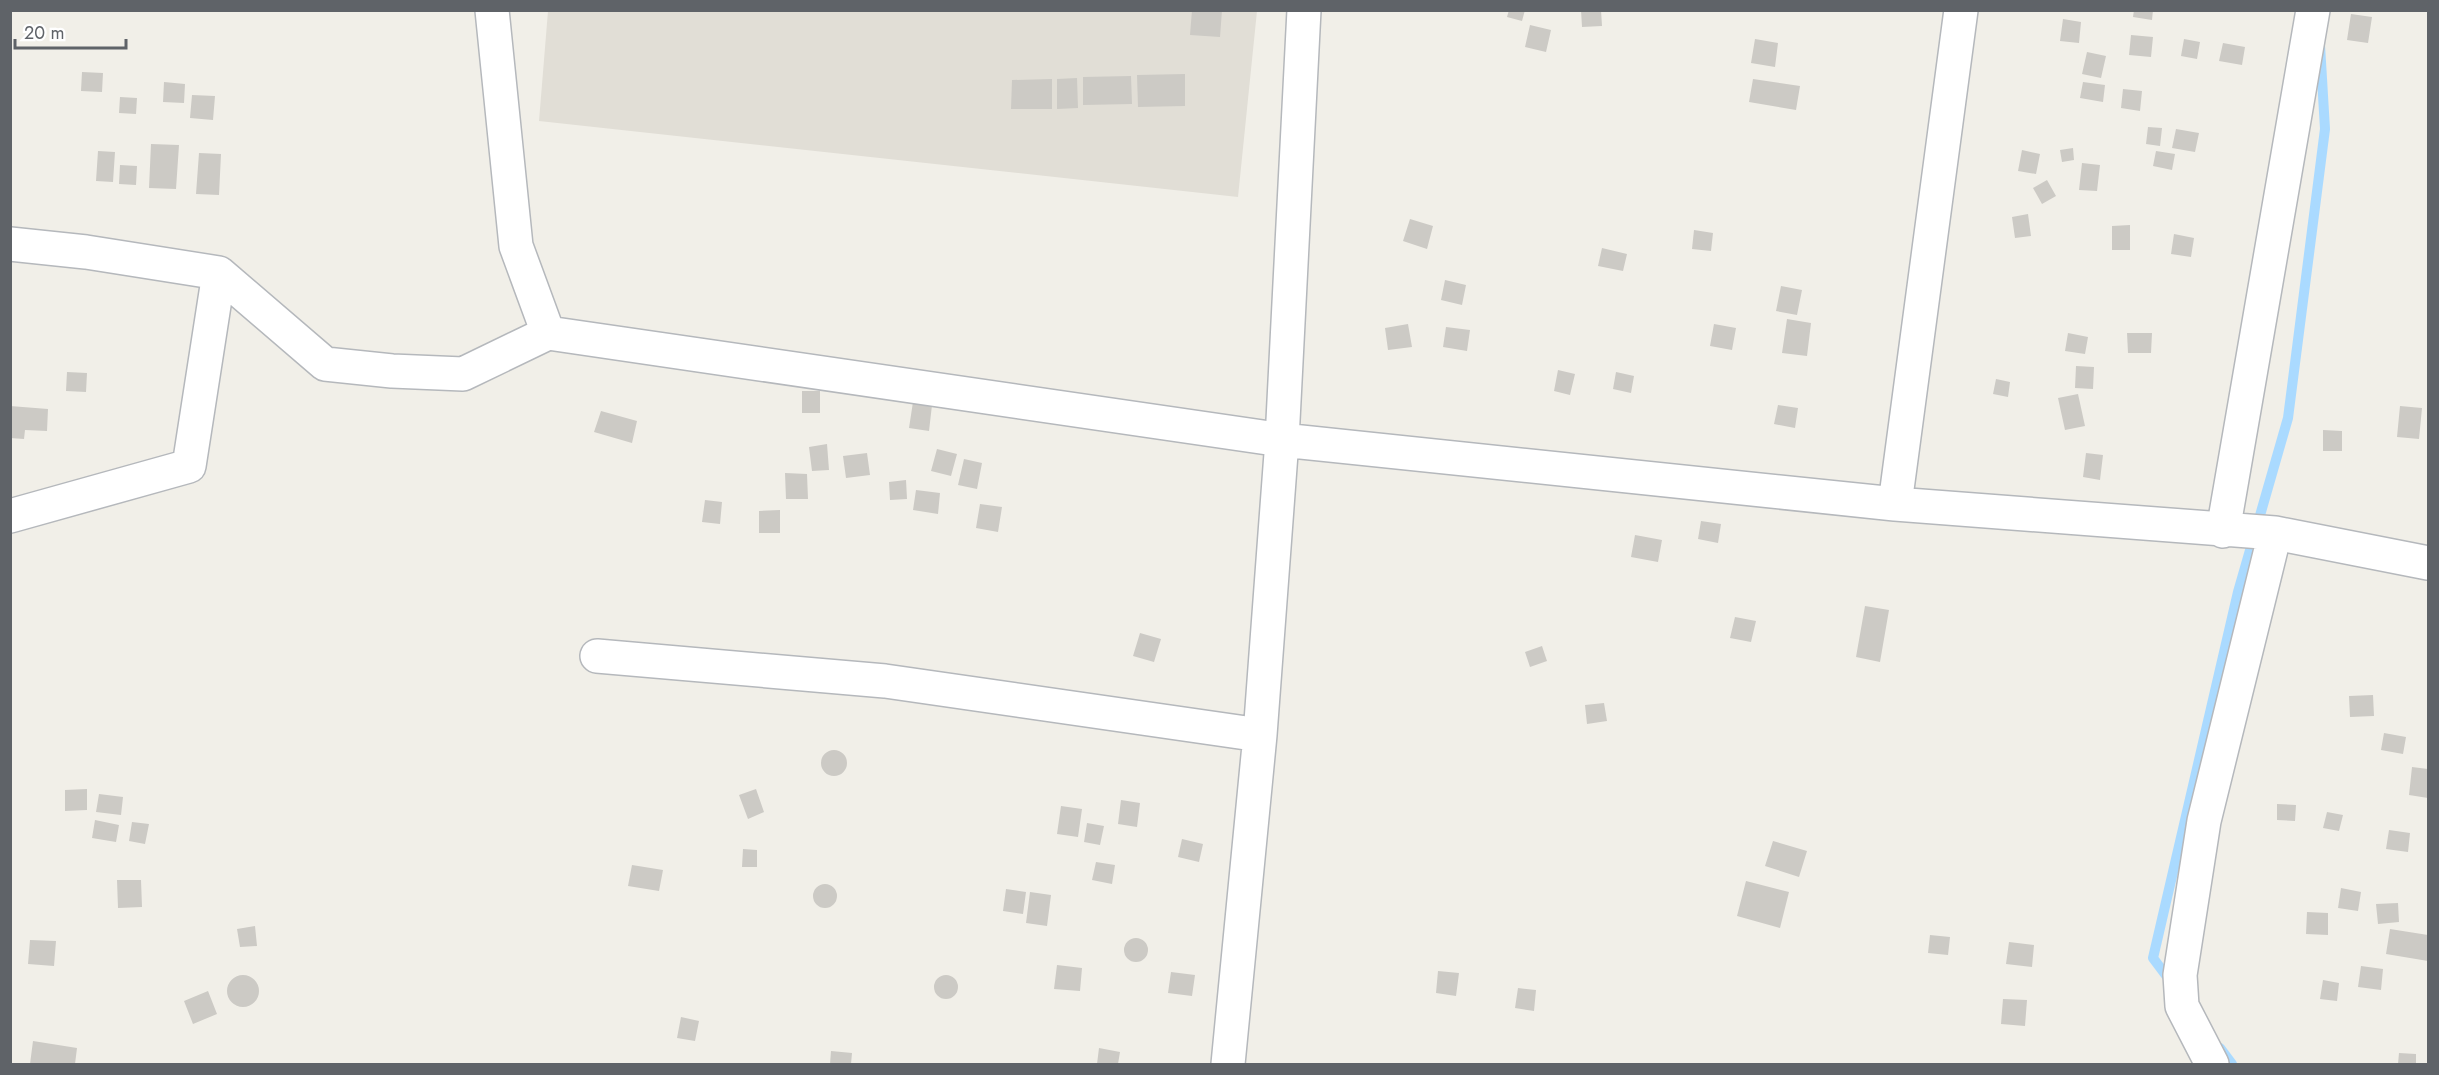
<svg xmlns="http://www.w3.org/2000/svg" width="2439" height="1075" viewBox="0 0 2439 1075" font-family="Jost,sans-serif">
<style>
.education{fill:#e1ded6}
.lines{fill:none;stroke-linecap:round;stroke-linejoin:round}
.stream{stroke:#aadaff;stroke-width:10}
.building{fill:#cccac5}
.street-casing{stroke:#b5b8bc;stroke-width:36}
.street{stroke:#fff;stroke-width:33}
</style>
<rect width="100%" height="100%" fill="#f1efe8"/>
<path class="education" d="M548,11h709l-19,186 -699,-76z"/>
<g class="lines">
<path class="stream" d="M2171,982l-18,-24 85,-366 50,-174 37,-289 -5,-84
M2220,1048l12,16"/>
</g>
<path class="building" d="M1192,10h30l-2,27 -30,-2z
M1509,10h16l-3,11 -15,-4z
M1581,10h20l1,16 -20,1z
M2134,10h19l-1,10 -19,-3z
M2351,14l21,3 -4,26 -21,-3z
M2063,19l18,3 -2,21 -19,-2z
M1530,25l21,5 -5,22 -21,-5z
M2131,35l22,2 -2,20 -22,-2z
M1755,39l23,4 -3,24 -24,-4z
M2184,39l16,3 -3,17 -16,-3z
M2223,43l22,4 -3,18 -23,-4z
M2087,52l19,4 -5,22 -19,-4z
M82,72l21,1 -1,19 -21,-1z
M1185,74v32l-47,1 -1,-32z
M1131,76l1,28 -49,1v-28z
M1077,78l1,30 -21,1v-30z
M1052,79v30h-41l1,-29z
M1753,79l47,7 -4,24 -47,-8z
M164,82l21,2 -1,19 -21,-1z
M2083,82l22,3 -2,17 -23,-4z
M2123,89l19,2 -2,20 -19,-3z
M192,95l23,1 -2,24 -23,-2z
M120,97l17,1 -1,16 -17,-1z
M2148,127l14,1 -2,18 -14,-2z
M2176,129l23,4 -4,19 -23,-4z
M151,144l28,1 -3,44 -27,-1z
M2073,148l1,12 -12,2 -2,-12z
M2022,150l18,4 -4,20 -18,-3z
M98,151l17,1 -2,30 -17,-1z
M2156,151l19,3 -3,16 -19,-4z
M199,153l22,1 -2,41 -23,-1z
M2082,163l18,2 -3,26 -18,-1z
M120,165l17,1 -1,19 -17,-1z
M2047,180l9,16 -14,8 -9,-16z
M2028,214l3,22 -16,2 -3,-21z
M1410,219l23,7 -6,23 -24,-8z
M2130,225v25h-18v-24z
M1694,230l19,3 -2,18 -19,-2z
M2174,234l20,4 -3,19 -20,-3z
M1602,248l25,6 -4,17 -25,-5z
M1445,280l21,5 -4,20 -21,-5z
M1781,286l21,4 -5,25 -21,-4z
M1787,319l24,4 -4,33 -25,-3z
M1408,324l4,23 -24,3 -3,-22z
M1714,324l22,4 -4,22 -22,-4z
M1446,327l24,3 -3,21 -24,-4z
M2068,333l20,4 -3,17 -20,-3z
M2127,333h25l-1,20h-23z
M2076,366l18,1 -1,22 -18,-1z
M1558,370l17,4 -5,21 -16,-4z
M67,372l20,1 -1,19 -20,-1z
M1616,372l18,4 -3,17 -18,-4z
M1996,379l14,3 -2,15 -15,-3z
M802,391h18v22h-18z
M2078,394l7,32 -20,4 -7,-32z
M913,402l19,3 -3,26 -20,-3z
M1778,405l20,3 -3,20 -21,-4z
M10,406l38,3 -1,22 -22,-1 -1,9 -14,-1z
M2400,406l22,2 -3,31 -22,-2z
M601,411l36,10 -5,22 -38,-11z
M2323,430l19,1v20h-19z
M827,444l2,26 -17,1 -3,-24z
M937,449l20,5 -6,22 -20,-5z
M867,453l3,22 -24,3 -3,-22z
M2086,453l17,2 -3,25 -17,-3z
M964,459l18,4 -5,26 -19,-4z
M785,473l22,1 1,25h-22z
M906,480l1,19 -17,1 -1,-18z
M916,490l24,3 -2,21 -25,-4z
M705,500l17,2 -2,22 -18,-2z
M980,504l22,3 -4,25 -22,-4z
M780,510v23h-21v-22z
M1701,521l20,3 -3,19 -20,-4z
M1635,535l27,5 -4,22 -27,-5z
M1865,606l24,4 -9,52 -24,-5z
M1735,617l21,4 -5,21 -21,-4z
M1140,633l21,6 -7,23 -21,-6z
M1542,646l5,15 -17,6 -5,-15z
M2373,695l1,21 -24,1 -1,-21z
M1604,703l3,18 -20,3 -2,-19z
M2384,733l22,4 -3,17 -22,-4z
M821 763a13 13 0 1 1 26 0a13 13 0 1 1-26 0Z
M2412,767l16,2v29l-19,-3z
M87,789v21l-22,1v-21z
M756,789l8,23 -16,7 -9,-24z
M99,794l24,3 -2,18 -25,-3z
M1121,800l19,3 -3,24 -19,-3z
M2277,804l19,1 -1,16 -18,-1z
M1061,806l21,3 -4,28 -21,-3z
M2327,812l16,3 -4,16 -16,-3z
M95,820l24,5 -3,17 -24,-4z
M132,822l17,2 -4,20 -16,-3z
M1087,823l17,3 -4,19 -16,-3z
M2389,830l21,3 -2,19 -22,-3z
M1182,839l21,5 -4,18 -21,-5z
M1773,841l34,10 -8,26 -34,-11z
M743,849l14,1v17h-15z
M1096,862l19,3 -3,19 -20,-4z
M632,865l31,5 -4,21 -31,-5z
M117,880h24l1,27 -24,1z
M1746,881l43,11 -9,36 -43,-12z
M813 896a12 12 0 1 1 24 0a12 12 0 1 1-24 0Z
M2341,888l20,4 -3,19 -20,-3z
M1006,889l20,3 -3,22 -20,-3z
M1030,892l21,3 -4,31 -21,-3z
M2398,903l1,19 -21,2 -2,-20z
M2307,912l21,1v22l-22,-1z
M255,926l2,20 -17,1 -3,-18z
M2390,929l38,6v26l-42,-7z
M1930,935l20,2 -2,18 -20,-2z
M1124 950a12 12 0 1 1 24 0a12 12 0 1 1-24 0Z
M30,940l26,1 -2,25 -26,-2z
M2009,942l25,3 -2,22 -26,-3z
M1057,965l25,3 -2,23 -26,-2z
M2361,966l22,3 -2,21 -23,-3z
M1438,971l21,2 -3,23 -20,-3z
M1171,972l24,3 -3,21 -24,-3z
M227 991a16 16 0 1 1 32 0a16 16 0 1 1-32 0Z
M934 987a12 12 0 1 1 24 0a12 12 0 1 1-24 0Z
M2323,980l16,3 -2,18 -17,-2z
M1518,988l18,2 -2,21 -19,-3z
M208,991l9,23 -24,10 -9,-23z
M2003,999l24,1 -2,26 -24,-2z
M681,1017l18,4 -4,20 -18,-3z
M33,1041l44,7 -2,16h-45z
M1099,1048l21,4 -2,12h-21z
M831,1051l21,2 -1,11h-21z
M2399,1053l17,1v10h-18z"/>
<g class="lines">
<defs>
<path id="street" d="M492,10l24,236 32,87
M10,244l76,8 133,21 106,91 67,7 71,3 85,-41 734,107 613,64 380,29 153,30
M1895,504l66,-494
M10,516l179,-50 30,-193
M2223,531l90,-521
M597,656l288,25 375,54
M1228,1064l32,-329 22,-295 22,-430
M2212,1064l-30,-58 -2,-31 24,-154 71,-288"/>
</defs>
<use href="#street" class="street-casing"/>
<use href="#street" class="street"/>
</g>
<rect width="2439" height="1075" fill="none" stroke="#5f6368" stroke-width="24"/>
<path d="M15 39v9h111v-9" fill="none" stroke="#5f6368" stroke-width="3"/>
<text x="24" y="39" font-size="18" fill="#5f6368" stroke="#ffffff" stroke-width="4.5" paint-order="stroke">20 m</text>
</svg>
